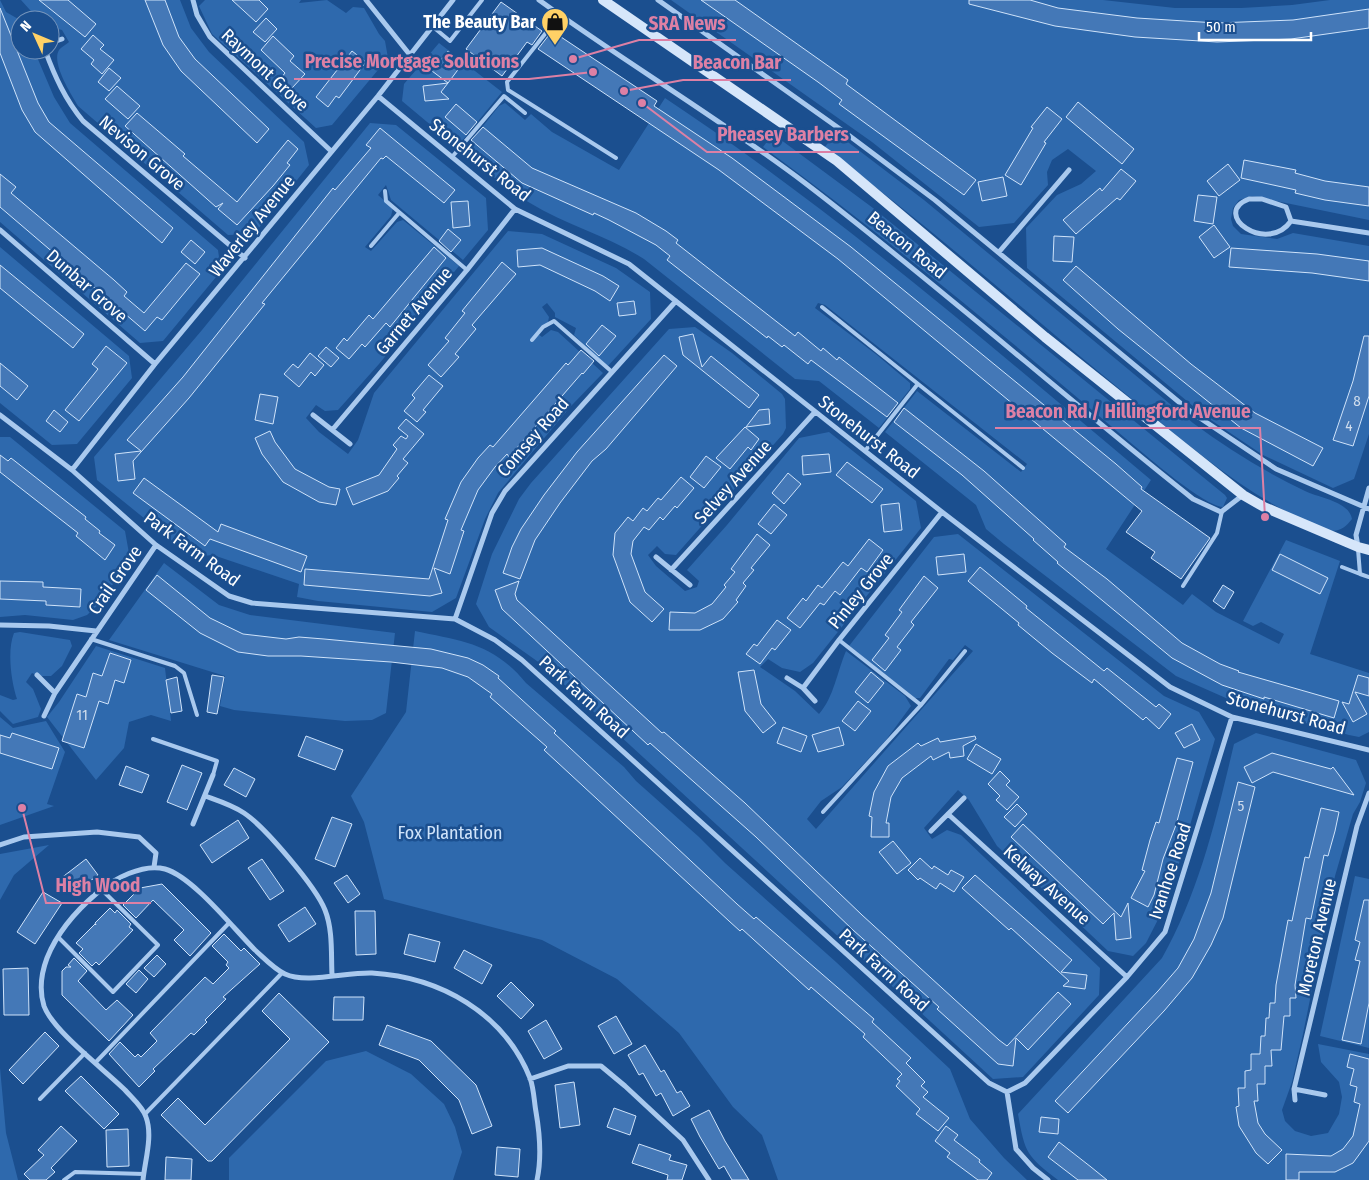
<svg xmlns="http://www.w3.org/2000/svg" width="1369" height="1180" viewBox="0 0 1369 1180" font-family="'Fira Sans Condensed',sans-serif">
<style>
.green{fill:#2e69ad}
.building{fill:#4478b7;stroke:#cfe3fa}
.lines{fill:none;stroke-linecap:round;stroke-linejoin:round}
.service{stroke:#a9c9ee;stroke-width:4}
.minor{stroke:#a9c9ee;stroke-width:5}
.secondary{stroke:#d6e6fa;stroke-width:10}
.labels{text-anchor:middle;dominant-baseline:central;stroke-width:5;stroke-linejoin:round;paint-order:stroke}
.number-label{font-size:15px;fill:#d0dded}
.poi-label{font-size:18px;font-weight:bold;fill:#fff;stroke:#1b4f8f;text-anchor:end}
.street-label{font-size:18px;fill:#fff;stroke:#1b4f8f}
.park-label{font-size:18px;fill:#cfe3fa;stroke:#1b4f8f}
.leader{fill:none;stroke:#dd80a5;stroke-width:2}
.callout-dot{fill:#dd80a5;stroke:#1b4f8f;stroke-width:2}
.callout-label{font-size:19px;text-anchor:middle;font-weight:bold;fill:#dd80a5;stroke:#1b4f8f;stroke-width:5;stroke-linejoin:round;paint-order:stroke}
</style>
<rect width="100%" height="100%" fill="#1b4f8f"/>
<path class="green" d="M0,0l6,12 14,8v30h14l20,47 16,26 148,127 3,21 -58,70 -23,2 -140,-121z
M21,0h159l11,28 18,24 95,90 5,23 -55,69 -26,1 -150,-129c-7,-12 -27,-43 -19,-56 2,-3 7,-5 10,-8l-7,-12 -12,-3v-7h-11z
M205,0h96l-2,3 28,-3 19,13 7,-6 11,1 15,26 6,7 3,17 -56,67 -16,3 -104,-94 -13,-28z
M671,0h432l72,8h66l51,-3 38,-5h39v220l-117,-24 -13,4 -6,8 -2,11 2,7 8,8 36,5 16,-6 76,13v188l-15,45 -21,9 -70,-33 -58,-39 -178,-148 -1,-40 31,-33 24,-11 15,-13 -28,-22 -16,11 -5,12 1,13 -34,38 -35,4 -107,-85z
M439,43l63,49 -45,55 -55,-46 2,-17z
M665,98c173,115 328,250 486,382l-45,69 77,56 9,-11 24,18 63,32 5,-10 -23,-12 -8,4 -10,-5 43,-81 54,21 -30,93 59,19v59l-10,5 -10,-2 -105,-29 -68,-30 -172,-132 -18,-15 -10,-24 -91,-73 32,-41 104,81 6,-8 -202,-159 -7,-2 -3,5 62,47 33,28v6l-31,39 -60,-47 -24,-2 -151,-120c-36,-23 -78,-34 -114,-56 -24,-14 -46,-33 -67,-52l36,-45 6,-3 20,17 6,-6 21,18 67,38z
M370,123l26,2 90,73 2,32 -25,30 -72,-60 -5,-15 -8,10 15,13 -2,8 -26,31 6,4 26,-29 6,-2 56,46 -80,98 -41,46 -13,1 -9,-6 -10,13 13,14 29,22 10,-14 16,-47 134,-162 34,3 74,34 34,24 1,27 -44,48 -33,-32 2,-7 -21,-11v-4l-8,-10 -5,4 7,10 -1,5 -10,12 4,3 9,-7 7,2 45,41 -31,32 -74,88 -13,26 -29,79 -24,14 -114,-11 -21,-4 2,-13 -86,-29 -21,2 -95,-77 -3,-23 108,-127z
M836,133l88,67 269,223c35,26 72,49 112,68 14,7 44,10 47,28 -7,9 -14,14 -26,11 -10,-3 -21,-9 -31,-14 -56,-28 -103,-68 -151,-107 -107,-87 -209,-179 -320,-261z
M773,134l100,74 352,287 2,3 -4,9c-19,-1 -75,-50 -92,-64 -120,-102 -241,-203 -368,-296z
M0,247l129,109 3,22 -55,66 -25,1 -52,-42z
M695,327l37,26 50,41 3,5 1,29 -3,6 -107,121 -11,-1 -8,-8 -9,9 8,11 29,25 12,-4 2,-6 -12,-11 40,-45 72,-87 30,-6 87,69 5,27 -108,135 -13,9 -18,-4 -14,-9 -8,8 35,24 24,23c15,-17 18,-42 27,-63l59,45 6,10 -25,34 -44,47 -21,14 -14,18 9,10 157,-178 -8,-6 -12,15 -4,-1 -29,39h-5l-66,-52 85,-109 24,-3 206,162 35,16 16,27 -46,159 -23,45 -13,13 -25,-5 -111,-105 -28,-46 -11,-10 -34,38 8,11 15,-9 14,5 139,133 -1,27 -76,82 -30,2 -449,-413 -55,-39 -13,-23 16,-50 27,-55 12,-16 138,-154z
M0,437h10l115,94 5,28 -30,44 -13,12 -14,5 -48,-5 -25,2z
M164,563l55,42 31,10 145,18 -9,80 -14,7 -27,1 -111,-11 -14,-4 5,-30 -116,-36z
M415,631c47,10 78,12 111,52l98,84 12,14 63,56 26,26 111,99 114,107 20,50 34,39 23,22h-249l-16,-45 -29,-28 -54,-74 -62,-54 -75,-39 -158,-41 -20,-77 -13,-26 55,-84z
M20,632l50,8 2,6 -10,20 -11,10h-12l-7,-3 -6,9 7,7 8,20 -3,8 -25,7 -13,-13v-16l13,5 4,-1c-6,-18 -10,-49 -3,-66z
M96,646l69,22 6,53 -20,-6 -22,7 -5,26 -28,32 -49,-63 12,-15z
M0,717l13,11 33,-7 19,31 -18,52 7,2 -54,19z
M1256,733l100,27 10,23 -6,19 -7,12 -18,62 -32,158 -11,48 -10,28 3,11 10,10 16,5 17,-3 11,-19 3,-17 -3,-15 -18,-20 -3,-18 51,10v126h-311c-31,-24 -33,-26 -40,-66l144,-156c37,-65 55,-142 72,-214z
M49,845l-35,30 -14,25v-46z
M1355,876l14,3v169l-49,-12z
M366,1051l45,23 33,30 11,23 7,25 -9,28h-224v-22l97,-97z
M0,1068l6,65 12,47h-18z"/>
<path class="building" d="M39,0h29l28,24 -11,13z
M145,0h20l14,37 16,22 74,70 -12,14 -76,-72 -18,-26z
M232,0h27l9,9 -12,13z
M701,0h34l113,80 -2,4 130,96 -12,15 -125,-91 3,-4 -24,-18z
M969,0h61l28,8 79,10 80,5 76,-3 76,-11v19l-78,11 -74,3 -82,-5 -80,-11 -86,-22z
M501,2l41,29 -10,14 -5,-3 -25,34 -36,-27z
M0,8l38,95 11,19 124,106 -11,15 -127,-111 -13,-22 -22,-57z
M266,18l11,11 -12,13 -12,-10z
M552,31l105,70 -3,5 78,52 119,89 265,217 26,23 -1,2 69,49 -29,41 -30,-21 4,-6 -29,-20 16,-21 -304,-252 -119,-89 -181,-121z
M93,35l11,10 -4,4 14,11 -12,14 -11,-10 3,-4 -13,-11z
M273,36l21,20 -4,5 15,13 -13,14 -11,-10 4,-5 -24,-23z
M352,51l14,11 -27,36 -3,-2 -8,11 -12,-10z
M448,51l15,12 -15,20 -16,-12z
M109,68l12,10 -12,13 -11,-9z
M448,83l-7,9 8,7 -24,2 -2,-15z
M117,86l23,20 -12,13 -23,-20z
M1078,102l56,47 -12,15 -56,-47z
M456,104l21,18 -11,13 -21,-18z
M1047,107l15,12 -18,23 2,1 -25,42 -16,-10 28,-47 -2,-1z
M137,113l48,41 -2,2 54,46 51,-62 10,9 -11,14 3,2 -17,21 -36,39 -19,-16 5,-6 -7,4 -91,-81z
M483,127l49,41 104,45 30,18 12,9 -2,3 119,93 3,-4 23,19 2,-3 14,12 2,-3 59,46 -11,14 -76,-57 -3,4 -24,-19 -2,2 -14,-11 -1,2 -100,-78 3,-4 -14,-11 -47,-25 -15,-7 -1,2 -71,-32 -51,-43z
M380,128l75,62 -11,13 -58,-47 -3,3 -2,-1 -119,145 3,1 -76,94 -56,63 2,18 -17,2 -3,-27 26,-3 -14,-11 56,-63 150,-189 2,2 36,-42 -5,-3z
M1244,160l52,10 -1,3 30,8 44,6v19l-44,-6 -30,-7 1,-3 -55,-12z
M1228,164l12,16 -21,16 -12,-15z
M1121,169l15,12 -16,19 -3,-2 -41,36 -13,-14 37,-32 2,3z
M0,174l16,13 -5,6 103,87 13,12 -3,4 20,17 42,-50 14,11 -38,46 -5,-3 -12,14 -145,-124z
M1003,177l4,19 -25,5 -4,-19z
M1198,195l19,2 -4,27 -19,-3z
M468,201l2,25 -17,2 -2,-26z
M1214,225l16,22 -16,11 -15,-21z
M448,229l13,11 -10,12 -12,-11z
M1054,236l20,1 -2,25 -19,-1z
M191,240l14,12 -10,12 -14,-12z
M434,247l12,11 -56,69 -4,-4 -21,24 -3,-3 -13,15 -13,-11 8,-10 3,3 22,-26 4,4z
M542,248l61,28 16,10 -9,15 -15,-10 -55,-26 -22,2 -1,-17z
M1231,248l86,6 52,7v20l-57,-8 -83,-6z
M502,262l14,12 -44,51 4,4 -21,25 4,3 -18,20 -13,-12 21,-24 -4,-3 20,-25 -3,-2z
M0,265l84,69 -11,14 -73,-60z
M1076,266l115,98 64,49 68,35 -10,18 -72,-38 -123,-99 -55,-49z
M634,301l2,13 -17,2 -2,-13z
M602,325l14,11 -17,20 -13,-12z
M693,334l9,33 9,-11 48,39 -10,13 -66,-53 -4,-18z
M1364,336h5v60l-16,50 -20,-6 20,-59z
M106,346l21,17 -48,58 -14,-11 33,-41 -6,-5z
M326,347l13,11 -8,9 -13,-11z
M581,350l13,11 -11,13 -1,-1 -73,84 -2,-3 -12,13 -17,23 -17,40 3,1 -14,43 -16,-6 8,25 -12,3 -126,-11 1,-16 124,10 19,-59 -3,-1 16,-37 17,-24 12,-13 3,2 73,-84 2,2z
M310,353l14,12 -9,11 -4,-4 -12,15 -15,-13 9,-10 5,4z
M664,355l13,11 -71,83 -14,12 -32,42 -25,37 -15,39 -17,-6 9,-26 9,-18 23,-34 33,-43z
M0,363l28,23 -11,14 -17,-14z
M429,375l14,11 -20,24 3,2 -9,10 -13,-11 11,-13 -3,-3z
M260,394l18,3 -5,27 -18,-4z
M904,408l80,63 82,73 -2,3 43,32 75,64 38,21 19,7 -1,1 101,29 -5,17 -70,-21v2l-42,-14 -50,-27 -115,-95 1,-1 -25,-22 1,-1 -72,-64 -68,-53z
M769,409l1,15 -24,3 13,-17z
M54,410l14,12 -8,10 -14,-11z
M406,419l18,15 -21,25 5,4 -11,13 2,2 -11,13 -35,14 -7,-17 33,-13 18,-26 -4,-4 8,-9 5,3 2,-3 -10,-8z
M745,427l14,12 -8,11 -3,-3 -18,22 -14,-11z
M270,431l5,11 20,27 34,18 11,2 -4,16 -17,-3 -36,-20 -21,-28 -7,-16z
M829,454l2,18 -28,3 -1,-19z
M0,455l8,6 3,-3 28,22 47,37 -1,2 15,12 -1,2 16,12 -10,15 -29,-24 2,-3 -78,-61z
M706,456l15,11 -17,21 -14,-11z
M847,462l36,27 -11,14 -36,-28z
M788,473l13,11 -17,20 -12,-11z
M681,477l13,11 -17,20 -2,-2 -12,14 -3,-3 -11,13 -5,-3 -11,14 -2,13 14,38 19,17 -12,13 -22,-20 -17,-47 2,-22 13,-16 5,4 10,-13 4,3 11,-13 3,2z
M144,478l74,54 3,-8 86,32 -6,16 -91,-33 -5,7 -72,-53z
M899,503l3,27 -18,2 -3,-27z
M774,504l13,11 -16,19 -13,-10z
M757,534l13,11 -19,23 3,2 -11,13 3,3 -10,14 2,2 -15,17 -23,11h-31l1,-18 25,1 17,-9 14,-17 -2,-2 11,-13 -4,-3z
M869,539l14,11 -16,22 -6,-4 -21,27 -5,-4 -11,14 -4,-2 -20,25 -13,-10 16,-20 3,3 12,-16 4,3 21,-26 5,4z
M964,554l2,18 -28,3 -2,-18z
M1280,554l48,24 -8,16 -48,-24z
M980,567l47,39 -1,2 78,63 3,-3 49,39 3,-3 12,10 -12,15 -13,-12 -3,3 -49,-41 -2,4 -40,-30 -34,-28 1,-2 -51,-42z
M157,575l53,43 33,16 43,5 13,-2 25,2 107,10 37,9 15,7 16,11 -1,2 58,53 -2,2 183,171 17,15 2,-2 118,102 -2,3 39,36 -5,5 19,19 -4,4 7,6 -5,5 26,21 -11,13 -22,-17 4,-5 -24,-23 4,-5 -3,-2 5,-5 -39,-37 2,-3 -54,-47 -2,3 -67,-61 -2,2 -11,-10 -172,-159 -13,-12 3,-3 -57,-50 2,-3 -24,-17 -26,-9 -51,-6 -90,-6h-33l-30,-4 -38,-19 -54,-43z
M924,576l14,12 -27,34 3,3 -17,22 4,3 -16,21 -13,-11 17,-22 -4,-3 17,-23 -3,-2z
M0,581l43,1v5l38,2 -1,18 -34,-2v-4l-46,-2z
M519,581l-4,13 2,6 37,34 108,99 2,-1 81,71 117,112 137,125 8,6 51,-54 13,12 -43,46 -12,-12 -3,28 -15,-2 -61,-55 2,-2 -86,-77 -97,-93 -106,-94 -2,2 -146,-136 -7,-19z
M1223,585l11,7 -10,17 -11,-8z
M777,620l14,10 -16,20 -3,-2 -12,16 -14,-10 8,-10 3,2z
M110,653l21,7 -7,23 -9,-3 -7,24 -9,-3 -15,47 -22,-7 15,-47 9,3 7,-24 9,3z
M754,670l7,34 15,19 -13,10 -18,-22 -7,-39z
M871,672l13,11 -16,20 -13,-11z
M212,675l12,2 -7,37 -10,-2z
M1358,675l11,3v18l-14,-4 12,22 -14,8 -11,-20 7,2z
M177,677l5,34 -11,2 -5,-33z
M858,701l13,10 -16,20 -13,-10z
M1192,724l8,16 -16,8 -9,-15z
M783,727l24,9 -6,16 -24,-9z
M839,727l5,18 -26,7 -6,-17z
M12,733l47,15 -7,21 -52,-16v-18l10,3z
M306,736l37,14 -8,20 -37,-14z
M975,736l1,3 -13,7 1,10 -14,2 -1,-6 -16,8 -2,-4 -29,22 -11,19 -5,26h3v14h-18l1,-20 -3,-1 5,-24 14,-26 30,-23 3,3 17,-8 2,4z
M976,744l25,15 -9,15 -25,-15z
M1272,753l59,16 2,-2 21,28 -81,-23 -21,11 -8,-16z
M1177,758l16,4 -17,63 -13,34 -9,36 -6,12 -17,-9 14,-27 -3,-1 8,-30 6,-18 3,1z
M182,765l20,8 -15,37 -20,-8z
M126,766l23,9 -7,18 -23,-8z
M234,768l21,11 -9,18 -22,-12z
M1000,771l10,10 -4,4 13,12 -12,13 -11,-10 4,-4 -12,-12z
M1238,782l17,5 -32,131 -12,27 -19,33 -28,33 -96,102 -13,-12 103,-110 20,-23 16,-29 17,-46z
M1017,804l10,10 -12,13 -11,-10z
M1321,808l18,4 -4,19 -7,25 -4,-1 -13,64 -5,-1 -11,67 1,13h-6v18h-6l-3,34h-10l1,16h-7v18h-8l1,17h-4l4,22 7,11 17,16 -14,14 -12,-11 -17,-27 -3,-19 3,-1 -1,-18h7v-17l6,-1v-16h9l1,-18h4l1,-18h3l1,-15h5l1,-18 12,-65 4,1 13,-64 4,1z
M332,817l20,7 -17,43 -20,-8z
M238,820l11,18 -37,25 -12,-18z
M1023,824l98,93 7,-14 3,35 -15,2 -2,-27 -11,11 -92,-87z
M893,841l18,22 -14,11 -18,-22z
M920,858l12,11 2,-3 14,9 3,-5 13,7 -10,15 -14,-9 -4,6 -16,-11 -2,2 -10,-10z
M86,859l12,16 -26,20 -12,-16z
M262,859l22,32 -14,9 -22,-32z
M347,875l13,19 -12,9 -14,-20z
M975,875l97,85 -11,12 26,3 -2,14 -22,-3 6,-5 -58,-53 -2,2 -47,-42z
M162,884l49,49 -21,23 -16,-16 10,-10 -31,-30 -17,18 -13,-13 17,-17z
M43,892l19,11 -27,41 -18,-12z
M1364,900h5v103l-8,41 -19,-4 18,-79 -5,-1 5,-18 -5,-2z
M305,907l11,17 -27,18 -11,-17z
M110,908l5,5 2,-3 14,14 -2,3 4,3 -34,35 -3,-3 -4,4 -13,-13 4,-4 -7,-6 19,-19 1,1 -1,-2z
M355,911h20l1,43 -20,1z
M224,934l17,17 3,-3 16,16 -37,33 3,2 -21,21 2,2 -13,13 -3,-2 -38,36 2,2 -16,16 -30,-33 11,-12 15,15 3,-3 3,3 16,-16 -7,-8 55,-56 8,7 16,-16 -3,-3 2,-3 -16,-16z
M409,934l31,8 -5,20 -31,-8z
M464,950l28,15 -10,19 -28,-16z
M157,955l9,9 -12,13 -10,-9z
M74,958l13,13 -9,10 28,29 11,-10 16,15 -24,26 -47,-46v-24l4,-4h5l-3,-2z
M28,968l1,47h-25l-1,-46z
M139,970l9,9 -12,14 -10,-9z
M511,982l23,23 -13,14 -24,-23z
M279,993l50,49 -117,119h-4l-47,-46 17,-17 27,27 85,-86 -28,-28z
M334,997h30l-1,23h-30z
M616,1016l16,28 -18,10 -16,-28z
M546,1020l16,29 -18,10 -16,-28z
M387,1025l44,16 45,44 16,41 -20,8 -13,-34 -40,-40 -40,-15z
M45,1032l14,14 -36,38 -14,-14z
M645,1045l16,27 3,-2 13,23 4,-2 9,15 -17,10 -12,-23 -5,3 -13,-23 -4,2 -11,-20z
M1350,1054l19,5v82l-16,22 -18,9h-36v8h-13v-26l45,2 12,-7 10,-13 7,-32 -6,-2 3,-15 -7,-2 4,-16 -7,-2z
M81,1076l38,38 -15,15 -39,-38z
M574,1082l6,43 -20,3 -5,-43z
M614,1108l22,8 -6,19 -23,-8z
M709,1110l16,31 24,39h-17l-8,-14 -5,3 -19,-32 -9,-18z
M1041,1117l18,2 -1,15 -19,-2z
M61,1126l16,15 -26,27 4,4 -9,8h-16l-6,-6 20,-19 -6,-5z
M946,1126l12,9 -4,5 26,20 -1,2 13,11 -5,7h-9l-31,-23 3,-4 -15,-12z
M128,1129l1,37 -22,1 -1,-37z
M1059,1142l32,25 16,13h-29l-30,-23z
M639,1144l32,11 -2,5 18,5 -5,15h-15l1,-5 -36,-12z
M497,1147l23,2 -2,28 -23,-2z
M166,1157l26,2 -1,21h-26z"/>
<g class="lines">
<path class="service" d="M560,15l-53,67 1,8 108,68
M432,26l18,15 32,-41
M452,157l52,-61 21,17
M385,191l1,10 81,69
M371,246l28,-33
M822,307l201,161
M532,340l11,-13 11,-6 57,50
M865,451l52,-66
M1358,549l2,25 9,3
M1342,567l18,7
M1183,586l34,-53 5,-22
M91,639l84,27 9,7 13,42
M839,640l82,65
M153,739l64,22 -4,14
M823,812l98,-107 44,-54
M58,937l55,55 45,-47 -56,-55
M96,1062l133,-139
M40,1099l45,-46
M145,1114l137,-141
M64,1180l11,-8 69,2"/>
<path class="minor" d="M193,0l4,15 13,22 121,114
M366,0l44,55
M539,0c87,63 180,118 266,183 132,101 257,212 388,316l28,13 22,-17
M658,0l189,134 88,66 256,212 85,57 93,40
M50,43l12,-4
M45,50c10,27 20,49 38,71l162,137
M378,96l137,113 114,55 313,248 228,175 62,30 137,33
M1249,199h13l24,8 5,14c-24,34 -81,-7 -42,-22z
M1291,221l78,12
M0,230l155,134
M999,252l70,-82
M0,415l72,55 84,75 73,51 23,7 203,16 40,21 27,20 467,423 18,9
M313,415l37,29
M333,429l134,-159 48,-61
M72,470l83,-106 223,-268 75,-96
M1358,547l-2,-12 13,-47
M656,557l34,28
M671,570l144,-158
M455,619l37,-106 13,-22 171,-190
M0,625l49,1 47,5
M37,675l18,18
M787,678l16,10 12,13
M803,688l36,-48 103,-128
M44,716l11,-23 101,-148
M205,796c14,5 27,9 39,17 21,14 72,74 81,97 8,20 6,44 7,65
M948,814l179,163
M193,824l20,-49
M931,831l33,-33
M0,845l24,-8 73,-5 42,5 17,16 -2,14
M530,1079l38,-13h33l24,20 58,54 26,40
M1294,1089l31,6
M1007,1092l18,-9 102,-106 38,-45 67,-215
M1007,1092l9,57 17,19 15,12
M1295,1100l-1,-11 63,-263 12,-33
M143,1180c2,-20 10,-44 3,-63 -3,-10 -14,-19 -21,-27 -20,-20 -72,-59 -81,-84 -5,-16 -3,-32 3,-48 10,-25 30,-48 50,-65 16,-14 46,-30 68,-24 28,8 68,59 90,81 9,8 19,19 30,24 21,10 62,-2 87,-1 68,4 132,40 158,105 4,11 4,23 6,34 4,23 6,45 1,68"/>
<path class="secondary" d="M603,0l234,161 208,176 198,158 21,12 94,40 11,3"/>
</g>
<defs>
<symbol id="shop-pin" viewBox="-11 -11 22 30"><path d="M0 17L-7.5 6A9.5 9.5 0 1 1 7.5 6Z" fill="#ffd166" stroke="#1b4f8f"/><path d="M-5-2.5h2.3a2.7 3.5 0 0 1 5.4 0H5L5.5 6h-11ZM-1.5-2.5h3a1.5 2.3 0 0 0-3 0Z" fill="#111"/></symbol>
</defs>
<g fill-rule="evenodd">
<use href="#shop-pin" x="539" y="6" width="32" height="43"/>
</g>
<g class="labels">
<g class="number-label">
<text x="1357" y="401">8</text>
<text x="1349" y="426">4</text>
<text x="82" y="715">11</text>
<text x="1241" y="806">5</text>
</g>
<g class="poi-label">
<text x="536" y="22">The Beauty Bar</text>
</g>
<g class="street-label">
<text transform="translate(265 70) rotate(43)">Raymont Grove</text>
<text transform="translate(142 153) rotate(40)">Nevison Grove</text>
<text transform="translate(480 160) rotate(38)">Stonehurst Road</text>
<text transform="translate(252 226) rotate(-51)">Waverley Avenue</text>
<text transform="translate(907 245) rotate(39)">Beacon Road</text>
<text transform="translate(87 286) rotate(41)">Dunbar Grove</text>
<text transform="translate(414 311) rotate(-50)">Garnet Avenue</text>
<text transform="translate(533 437) rotate(-49)">Comsey Road</text>
<text transform="translate(869 437) rotate(38)">Stonehurst Road</text>
<text transform="translate(733 482) rotate(-48)">Selvey Avenue</text>
<text transform="translate(192 549) rotate(36)">Park Farm Road</text>
<text transform="translate(115 580) rotate(-55)">Crail Grove</text>
<text transform="translate(861 591) rotate(-51)">Pinley Grove</text>
<text transform="translate(584 697) rotate(42)">Park Farm Road</text>
<text transform="translate(1286 713) rotate(15)">Stonehurst Road</text>
<text transform="translate(1170 871) rotate(-72)">Ivanhoe Road</text>
<text transform="translate(1047 885) rotate(42)">Kelway Avenue</text>
<text transform="translate(1317 937) rotate(-77)">Moreton Avenue</text>
<text transform="translate(884 970) rotate(42)">Park Farm Road</text>
</g>
<g class="park-label">
<text x="450" y="833">Fox Plantation</text>
</g>
</g>
<path class="leader" d="M573 59L639 40H736M593 72L529 79H294M624 91L683 80H791M642 103L707 152H859M1265 517L1260 428H995M22 808L46 903H151"/>
<g class="callout-dot">
<circle cx="573" cy="59" r="5"/>
<circle cx="593" cy="72" r="5"/>
<circle cx="624" cy="91" r="5"/>
<circle cx="642" cy="103" r="5"/>
<circle cx="1265" cy="517" r="5"/>
<circle cx="22" cy="808" r="5"/>
</g>
<g class="callout-label">
<text x="687" y="30">SRA News</text>
<text x="412" y="68">Precise Mortgage Solutions</text>
<text x="737" y="69">Beacon Bar</text>
<text x="783" y="141">Pheasey Barbers</text>
<text x="1128" y="418">Beacon Rd / Hillingford Avenue</text>
<text x="98" y="892">High Wood</text>
</g>
<g transform="translate(35 35) rotate(314)"><circle r="24" fill="#1b4f8f" stroke="#7695bc"/>
<path d="M0-4L9 19L0 12L-9 19Z" fill="#ffd166"/>
<text y="-8" font-size="14" font-weight="bold" text-anchor="middle" fill="#ffffff">N</text>
</g>
<path d="M1199 32v8h112v-8" fill="none" stroke="#ffffff" stroke-width="2.5"/>
<text x="1206" y="32" font-size="15" fill="#ffffff" stroke="#1b4f8f" stroke-width="4" paint-order="stroke">50 m</text>
</svg>
